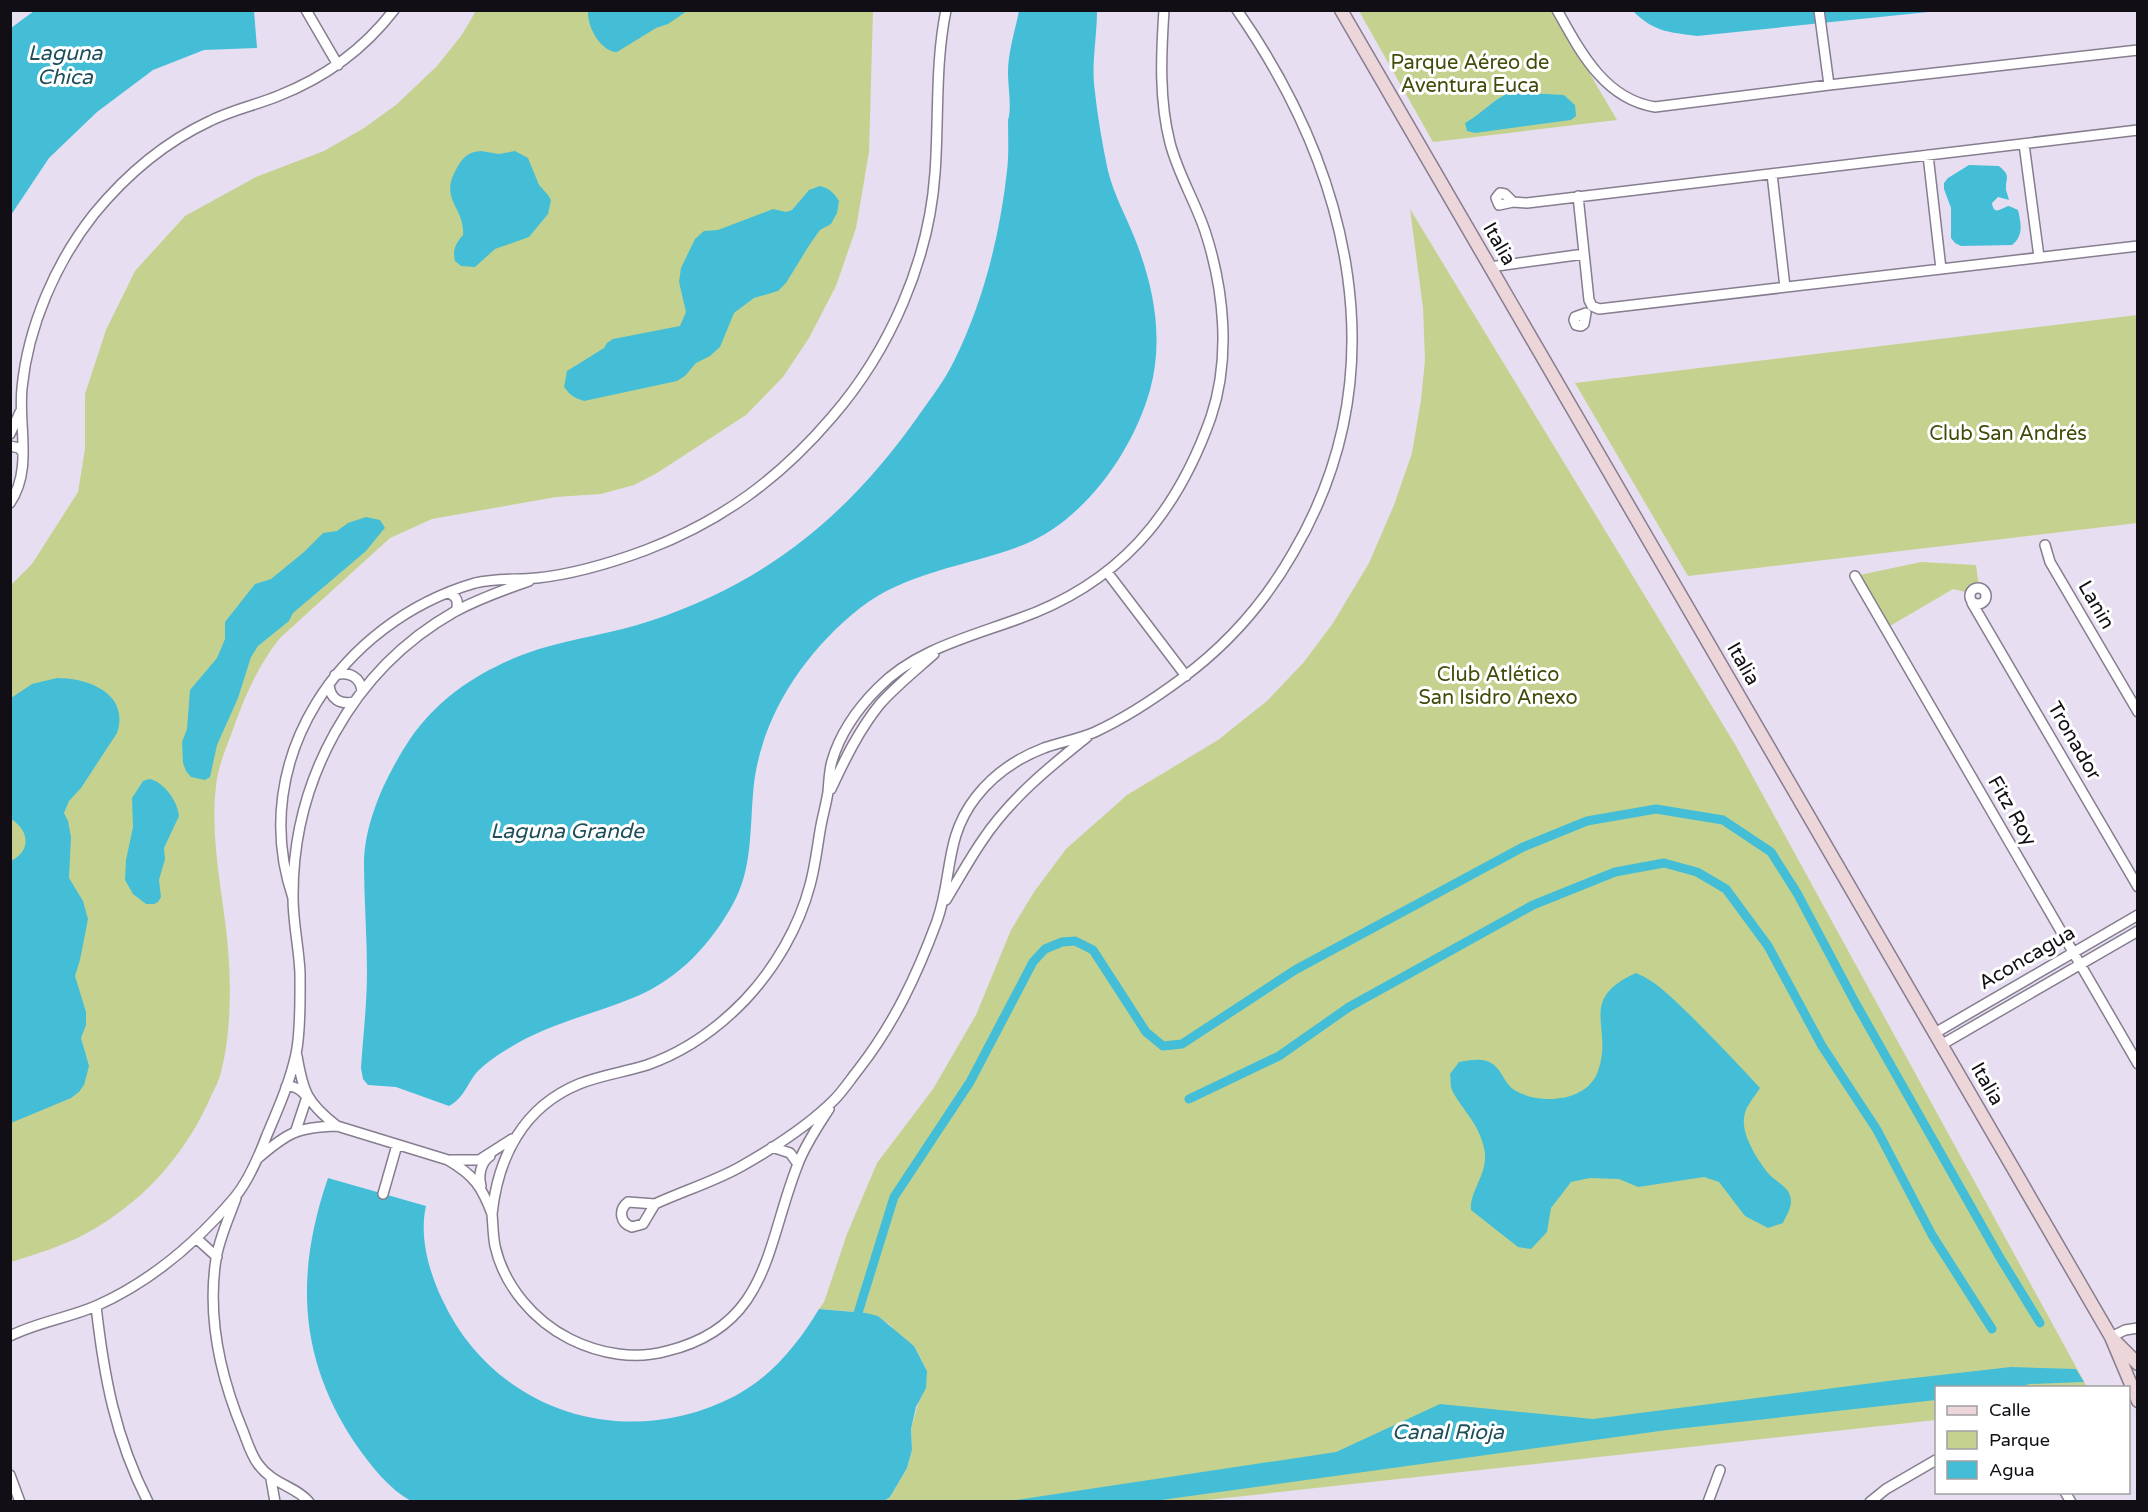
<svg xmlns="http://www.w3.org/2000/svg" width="2148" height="1512" viewBox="0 0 2148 1512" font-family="'Varela Round',sans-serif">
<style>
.green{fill:#c5d28f}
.water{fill:#44bed7}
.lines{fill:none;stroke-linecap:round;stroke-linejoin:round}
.canal{stroke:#44bed7;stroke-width:9}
.street-casing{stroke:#867d8f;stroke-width:12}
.secondary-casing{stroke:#867d8f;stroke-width:15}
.street{stroke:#fff;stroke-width:9}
.secondary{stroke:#ecd6da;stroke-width:12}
.labels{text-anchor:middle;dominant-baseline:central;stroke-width:6;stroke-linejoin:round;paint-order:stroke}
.park-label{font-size:20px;fill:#424b09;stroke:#fff}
.street-label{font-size:20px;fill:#120e15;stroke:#fff}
.water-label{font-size:21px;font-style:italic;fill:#1c4f5a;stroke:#fff}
</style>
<rect width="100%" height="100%" fill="#e7def1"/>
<path class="green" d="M476,11h397l-4,141 -13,76 -20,58 -27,52 -26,39 -37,38 -89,58 -23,12 -33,9 -45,3 -124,22 -42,19 -110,100c-20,25 -33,53 -44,83 -7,21 -18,43 -20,65 -7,59 10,118 13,176 2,37 1,81 -10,117 -3,8 -8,16 -11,24 -26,56 -68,101 -121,130 -24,13 -51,21 -76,29l-1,-676 22,-22 46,-72 7,-43v-55l21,-64 29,-59 50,-55 71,-39 68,-26 40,-23 32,-23 41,-39 24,-30z
M1359,11h194l64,109 -184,22z
M1410,209l326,537 351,641 -151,1v32l-738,81h-314l6,-4 17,-29 5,-18 -1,-21 16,-58 -13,-25 -14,-10 -11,-12 -23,-11 -47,-4 5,-7 23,-68 30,-71 56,-74 43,-74 35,-85 23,-38 32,-43 61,-54 91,-55 49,-39 37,-39 29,-39 36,-60 25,-58 18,-52 9,-53 4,-40 -2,-52z
M2137,315v208l-449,53 -113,-193z
M1921,562l55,3 3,22 -6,1 -3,5 -17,-4 -68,40 -30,-53z"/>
<path class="water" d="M34,11h220l3,37 -53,2 -51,20 -56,42 -48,46 -38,57v-187z
M588,11v-1l99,1 -19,13 -12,4 -39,24c-17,-1 -30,-26 -29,-41z
M1019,11h78c0,24 -5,49 -3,73 3,29 8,59 14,87 6,24 18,45 27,68 19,48 29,100 15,151 -17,61 -66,131 -127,155 -54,21 -116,26 -163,63 -57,45 -102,113 -107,186 -3,36 -1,75 -19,108 -22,41 -55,77 -99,95 -43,18 -89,27 -129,53 -10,6 -21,14 -29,22 -10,12 -13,26 -28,34l-53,-19 -28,-2 -5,-6 -2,-11c2,-31 6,-64 6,-96 0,-36 -3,-72 -3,-108 0,-43 23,-90 46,-125 31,-45 77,-73 129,-90 36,-11 75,-16 111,-28 117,-39 199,-106 269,-206 12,-17 26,-35 35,-54 29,-58 46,-126 53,-190 2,-17 1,-34 1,-51 4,-11 0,-34 0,-47 0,-21 7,-42 11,-62z
M1633,11h305l-241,25c-29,-4 -43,-4 -64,-25z
M1511,92l53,3 11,10 1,11 -5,4 -96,13 -8,-2 -2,-8c17,-9 28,-24 46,-31z
M481,151l18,3 16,-3 13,7 11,27 9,10 3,5 -3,14 -19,23 -34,12 -20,18 -14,-1 -6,-5c-3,-11 1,-18 8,-26 2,-29 -26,-35 -5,-69 6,-10 11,-14 23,-15z
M1969,165l30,1c13,11 6,11 7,24 1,3 2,6 3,10l-11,-3 -6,6c2,14 10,4 17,3l9,4c3,13 6,26 -6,35l-51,1 -6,-3 -4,-5v-30l-7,-19v-6l4,-5z
M820,186c9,2 14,7 19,15l-2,12 -6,11 -11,6 -10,14 -24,39 -8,8 -24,7 -20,15 -14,34 -10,9 -14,7 -11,13 -8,5 -93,20c-10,-3 -14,-6 -20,-14l3,-16 37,-23 3,-5 6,-4 67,-13 6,-14 -7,-30 2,-14 14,-29 9,-8 14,-1 55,-21 13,3 6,-2 17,-20z
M366,517l14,3 5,8 -2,2 -17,21 -73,62 -4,8 -31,25 -7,11 -13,41 -21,47 -7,32 -5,3 -14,-3 -5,-6 -3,-8 -1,-21 5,-13 3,-39 27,-32 8,-19v-17l30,-38 16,-5 33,-27 19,-19 14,-2 11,-8z
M57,678c32,0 73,16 60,55l-36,55 -12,13 -5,12 4,8 3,16 -2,41 14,23 5,18 -8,41 -5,16 11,36v13l-5,13 8,28 -5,19 -5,7 -8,6 -60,25v-262c20,-10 19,-30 0,-42v-121l21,-14z
M149,779c14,2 29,22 30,37l-15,32 1,11 -6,21 2,17 -3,5 -4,2h-8l-13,-10 -8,-14 1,-20 7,-33 -1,-29 11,-17z
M1636,973c22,9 38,27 55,43 24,24 47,48 69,72 -5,8 -13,17 -15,25 -6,19 12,46 23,60 7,9 23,14 23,28 0,8 -5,15 -8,22l-15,5 -23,-12 -26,-34 -15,-5 -66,10 -19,-8 -29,-1 -19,4 -20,26 -4,24 -16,17 -13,-2 -47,-37c-2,-20 19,-37 13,-62 -5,-24 -20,-36 -31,-56 -3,-5 -2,-12 -3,-18l9,-12c11,-2 26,-5 35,3 9,7 11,21 24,27 25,13 70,9 80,-21 16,-44 -22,-71 38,-98z
M328,1178l98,28c-7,30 3,66 16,93 52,113 183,154 293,97 36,-19 63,-52 84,-87l47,4 12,3 36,30 13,25 -1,17 -10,19 -5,22 1,21 -5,18 -17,29 -6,4h-473c-22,-12 -40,-35 -54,-55 -59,-86 -62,-172 -29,-268z
M2011,1367l65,2 8,13 -55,2 -9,4h-84v12l-269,30 -513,71h-144l326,-49 104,-48 153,15 303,-39z"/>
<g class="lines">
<path class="canal" d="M1189,1099l90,-43 70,-49 184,-102 82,-33 49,-9 33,9 29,17 42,57 54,100 55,84 55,105 60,94
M858,1313l36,-116 76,-115 63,-120 12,-13 17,-7 13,-1 18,9 53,82 17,14 19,-2 113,-74 228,-123 64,-26 69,-12 67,11 48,32 26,41 59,111 143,252 41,67"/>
<defs>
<path id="street" d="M306,10l32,55
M1557,10c23,41 47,89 98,97l174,-22 309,-35
M1819,10l10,75
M2024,144l15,113
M1928,155l13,114
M1772,174l13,113
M1500,193l5,1 8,8 -14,3 -3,-7z
M1578,196l11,104 3,6 7,3 539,-63
M1513,202l14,1 611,-73
M1490,267l94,-13
M1586,313l-2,11 -3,2 -5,-1 -2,-5 1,-3z
M10,434l10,-22
M10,446l9,2 4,5
M10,503c23,-34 8,-77 12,-115 6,-62 34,-126 72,-174 32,-39 71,-72 116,-93 22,-11 46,-16 68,-25 46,-18 86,-47 116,-86
M2045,545l5,17 88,150
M1107,572l79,104
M1855,576l283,488
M1970 596a8 8 0 1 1 16 0a8 8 0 1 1-16 0Z
M448,593c9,3 11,9 8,18
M1972,603l166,284
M335,675c14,-4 26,2 27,17
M329,684c1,15 11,21 25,18
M831,789c14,-30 28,-59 49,-85 16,-18 36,-34 54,-50
M293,898c-47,-138 48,-276 182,-315 21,-5 41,-3 62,-5 38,-4 74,-15 109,-28 76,-29 134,-72 186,-133 58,-67 97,-156 103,-244 4,-55 0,-109 11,-163
M946,900c12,-20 23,-40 36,-59 27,-41 66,-73 105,-104
M1935,1033l203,-118
M1941,1045l197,-114
M297,1056c6,36 10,47 40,70
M286,1087c9,-2 15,3 21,10l-11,33
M772,1147l18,6 8,11
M257,1159c30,-26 40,-32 80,-33l111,34c26,15 34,27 44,54 6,-57 31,-107 87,-130 22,-9 46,-12 68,-19 37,-13 71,-37 98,-65 30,-32 54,-73 65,-115 5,-18 7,-36 10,-54 2,-13 6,-26 8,-39 1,-10 1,-21 4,-31 8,-27 26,-53 46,-73 37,-38 91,-51 140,-69 100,-35 158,-103 193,-202 20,-59 13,-128 -6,-186 -10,-30 -27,-57 -35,-88 -11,-43 -9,-88 -6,-133
M451,1160h28l33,-21
M481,1186c-3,-11 0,-24 9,-30
M383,1194l14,-49
M236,1198c-7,20 -17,41 -20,61 -9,58 5,119 27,172 4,10 8,24 15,33 15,21 38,22 51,38
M628,1202l27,2 -12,20 -11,3c-12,-4 -14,-17 -4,-25z
M655,1204c28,-13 58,-22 85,-37 32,-18 68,-41 94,-67 9,-9 16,-20 24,-30 36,-46 59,-95 79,-149 16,-45 7,-83 39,-124 17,-22 42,-39 68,-49 17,-6 35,-9 51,-16 30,-14 59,-33 86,-53 45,-33 84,-77 112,-126 106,-180 58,-379 -56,-543
M492,1214c1,11 1,22 3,32 9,40 39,75 75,93 30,15 65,21 97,12 103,-25 99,-107 131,-187 7,-19 20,-38 31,-55
M196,1238l21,19
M96,1306c8,71 19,131 52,196
M10,1336c28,-14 58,-18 86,-30 54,-24 101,-64 139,-109 14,-17 24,-41 32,-62 11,-26 23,-53 29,-81 5,-24 4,-56 4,-81 -1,-25 -7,-50 -7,-75 -1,-117 59,-228 161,-286 24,-13 49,-22 75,-31
M2111,1337l14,-7 13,-2
M10,1475l10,27
M271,1479l4,23
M2065,1492l6,10
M1708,1502l12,-32
M1870,1502l16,-13 50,-29"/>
<path id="secondary" d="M1341,10l770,1327 27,64
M2114,1340l24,24"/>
</defs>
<use href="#street" class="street-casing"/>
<use href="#secondary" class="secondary-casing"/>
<use href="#street" class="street"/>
<use href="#secondary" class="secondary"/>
</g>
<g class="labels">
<g class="park-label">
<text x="1470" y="63">Parque Aéreo de<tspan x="1470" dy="23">Aventura Euca</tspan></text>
<text x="2008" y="434">Club San Andrés</text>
<text x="1498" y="675">Club Atlético<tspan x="1498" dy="23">San Isidro Anexo</tspan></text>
</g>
<g class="street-label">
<text transform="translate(1499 244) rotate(60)">Italia</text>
<text transform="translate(2096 605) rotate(60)">Lanin</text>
<text transform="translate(1743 664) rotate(60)">Italia</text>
<text transform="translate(2074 741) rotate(60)">Tronador</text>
<text transform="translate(2012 811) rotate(60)">Fitz Roy</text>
<text transform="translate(2027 958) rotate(-30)">Aconcagua</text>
<text transform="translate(1987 1084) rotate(60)">Italia</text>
</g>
<g class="water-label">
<text x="65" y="53">Laguna<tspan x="65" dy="24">Chica</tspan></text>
<text x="567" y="831">Laguna Grande</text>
<text x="1448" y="1432">Canal Rioja</text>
</g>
</g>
<rect width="2148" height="1512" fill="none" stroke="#120e15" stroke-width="24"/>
<rect x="1935" y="1386" width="195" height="108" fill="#ffffff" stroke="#a09fa1" stroke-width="1.5"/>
<rect x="1947" y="1406" width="30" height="9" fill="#ecd6da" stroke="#a09fa1" stroke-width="1.5"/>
<text x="1989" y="1416" font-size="18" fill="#120e15">Calle</text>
<rect x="1947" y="1431" width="30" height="18" fill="#c5d28f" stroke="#a09fa1" stroke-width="1.5"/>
<text x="1989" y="1446" font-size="18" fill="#120e15">Parque</text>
<rect x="1947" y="1461" width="30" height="18" fill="#44bed7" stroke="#a09fa1" stroke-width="1.5"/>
<text x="1989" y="1476" font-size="18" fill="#120e15">Agua</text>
</svg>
